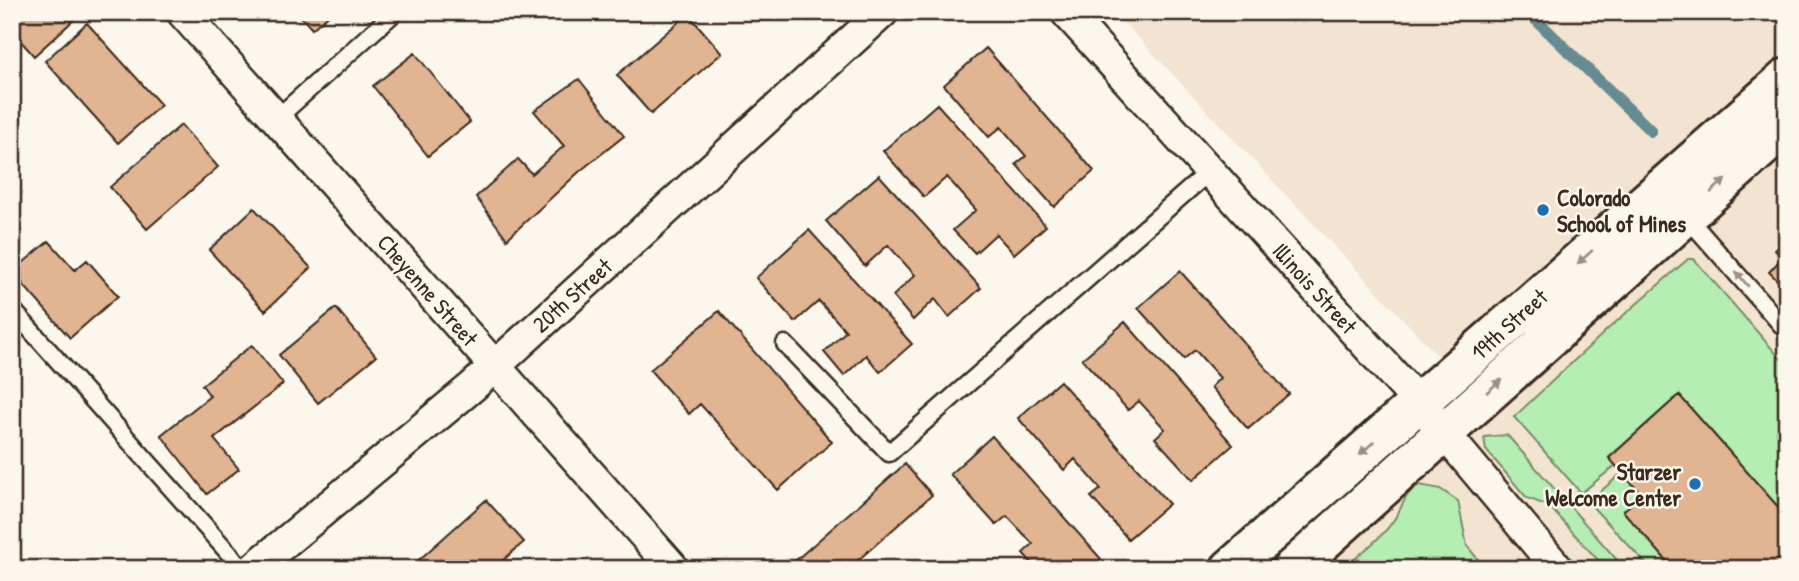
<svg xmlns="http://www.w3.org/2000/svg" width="1799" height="581" viewBox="0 0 1799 581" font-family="'Patrick Hand',sans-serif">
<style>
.built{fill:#f3e3d1}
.green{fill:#b4eeb3;stroke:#788c68;stroke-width:2}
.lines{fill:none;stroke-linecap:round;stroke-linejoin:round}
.stream{stroke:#658c92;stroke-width:12}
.building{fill:#e1b492;stroke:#3b2a1e;stroke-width:2}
.service-casing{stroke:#3b2a1e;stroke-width:21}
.minor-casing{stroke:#3b2a1e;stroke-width:35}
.secondary-casing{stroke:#3b2a1e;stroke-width:44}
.service{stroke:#fbf7ec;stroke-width:16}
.minor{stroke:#fbf7ec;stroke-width:30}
.secondary{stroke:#fbf7ec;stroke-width:38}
.oneway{fill:#9b9085}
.poi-dot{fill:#1f6fb2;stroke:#fbf7ec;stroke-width:2.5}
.labels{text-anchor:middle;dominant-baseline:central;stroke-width:5;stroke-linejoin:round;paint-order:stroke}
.poi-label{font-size:23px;font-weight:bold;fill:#3b2a1e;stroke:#fbf7ec;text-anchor:start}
.street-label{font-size:23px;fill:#3b2a1e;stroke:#fbf7ec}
</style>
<rect width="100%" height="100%" fill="#fbf7ec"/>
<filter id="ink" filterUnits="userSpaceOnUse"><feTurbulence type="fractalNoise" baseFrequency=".0143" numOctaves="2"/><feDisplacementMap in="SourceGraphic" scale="14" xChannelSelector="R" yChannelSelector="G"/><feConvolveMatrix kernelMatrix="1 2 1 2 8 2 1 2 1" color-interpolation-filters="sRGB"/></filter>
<g filter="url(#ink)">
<path class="built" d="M1114,12h673v557h-464l12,-11v-11l151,-140z"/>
<path class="green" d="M1688,259h6l93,107v151l-108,-122 -70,62 7,8 -35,28 -67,-76 94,-88z
M1507,435l118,134h-19l-57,-63 -22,-8 -41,-48 -2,-13z
M1622,473l20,22 -19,16 51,58h-23l-63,-67z
M1419,485l21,4 18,12 9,45 19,23h-134l-4,-4c15,-14 34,-27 45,-44 10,-13 10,-27 26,-36z"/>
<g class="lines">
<path class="stream" d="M1528,12l123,119"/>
</g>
<path class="building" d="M12,12h63l3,4 -44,40 -22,-25z
M297,12h35l-20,17z
M688,14l34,39 -71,61 -34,-39z
M87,23l74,82 -43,38 -73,-82z
M986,48l108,123 -40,36 -38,-43 10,-8 -25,-29 -12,10 -45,-52z
M415,53l55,69 -42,34 -55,-70z
M579,79l45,57 -44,35 -73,68 -31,-42 42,-38 14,15 32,-28 -30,-35z
M937,104l109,122 -32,28 -18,-20 -21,19 -22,-23 23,-20 -29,-33 -23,20 -41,-46z
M181,125l37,42 -71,62 -37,-42z
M879,175l102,113 -32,29 -14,-18 -22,21 -20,-24 22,-21 -27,-30 -23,21 -39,-45z
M254,208l57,60 -46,43 -56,-61z
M809,230l103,114 -32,28 -14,-17 -22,21 -20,-24 22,-21 -27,-30 -24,21 -39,-44z
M1787,240v50l-18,-18 13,-14 -7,-8z
M49,241l26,29 12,-10 31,36 -48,42 -58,-66z
M1180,271l109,123 -41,35 -37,-42 9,-9 -25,-28 -11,9 -46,-51z
M336,308l40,48 -58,47 -39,-48z
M719,311l113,131 -54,48 -78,-86 -11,10 -39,-44z
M1125,322l108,123 -40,35 -38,-42 10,-9 -26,-28 -11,9 -46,-51z
M252,345l31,39 -69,55 25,30 -32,25 -46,-59 49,-39 -8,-11z
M1060,381l109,123 -41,35 -37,-42 10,-8 -26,-30 -11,11 -46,-52z
M1679,395l108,122v52h-113l-51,-58 19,-16 -33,-37z
M992,436l109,123 -11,10h-53l-14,-16 10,-9 -26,-28 -11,9 -46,-51z
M905,464l27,31 -84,74h-62z
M486,500l38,42 -31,27h-78l-3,-3z"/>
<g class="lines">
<defs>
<path id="service" d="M276,119l119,-107
M1685,215l102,116
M12,309l231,260
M785,344l104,109 321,-282"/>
<path id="minor" d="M182,12l492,557
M1066,12l353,391 139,166
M253,569l219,-182 411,-375"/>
<path id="secondary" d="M1230,569l557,-491
M1292,569l495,-444"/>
</defs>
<use href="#service" class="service-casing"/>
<use href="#minor" class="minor-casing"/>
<use href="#secondary" class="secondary-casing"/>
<use href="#service" class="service"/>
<use href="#minor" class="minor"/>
<use href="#secondary" class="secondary"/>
</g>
<defs><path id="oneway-solid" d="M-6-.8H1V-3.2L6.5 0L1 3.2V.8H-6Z" transform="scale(1.75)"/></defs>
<g class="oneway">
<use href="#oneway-solid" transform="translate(1718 186) rotate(-42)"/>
<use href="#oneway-solid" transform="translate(1585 257) rotate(138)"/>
<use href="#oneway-solid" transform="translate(1742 279) rotate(-131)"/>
<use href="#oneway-solid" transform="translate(1494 386) rotate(-42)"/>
<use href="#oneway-solid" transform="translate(1367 448) rotate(139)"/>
</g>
</g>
<g class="poi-dot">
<circle cx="1543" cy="210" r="7"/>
<circle cx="1695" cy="484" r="7"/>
</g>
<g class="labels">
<g class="poi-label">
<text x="1557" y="197">Colorado<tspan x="1557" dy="26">School of Mines</tspan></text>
<text x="1681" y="471" text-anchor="end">Starzer<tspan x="1681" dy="26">Welcome Center</tspan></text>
</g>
<g class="street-label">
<text transform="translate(1315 288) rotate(48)">Illinois Street</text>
<text transform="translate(428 290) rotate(49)">Cheyenne Street</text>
<text transform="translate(572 295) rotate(-42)">20th Street</text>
<text transform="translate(1509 324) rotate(-42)">19th Street</text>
</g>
</g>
<rect width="1799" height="581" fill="none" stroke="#fbf7ec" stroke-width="42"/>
<rect x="21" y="21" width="1757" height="539" fill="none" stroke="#3b2a1e" stroke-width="2.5" filter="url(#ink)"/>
</svg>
